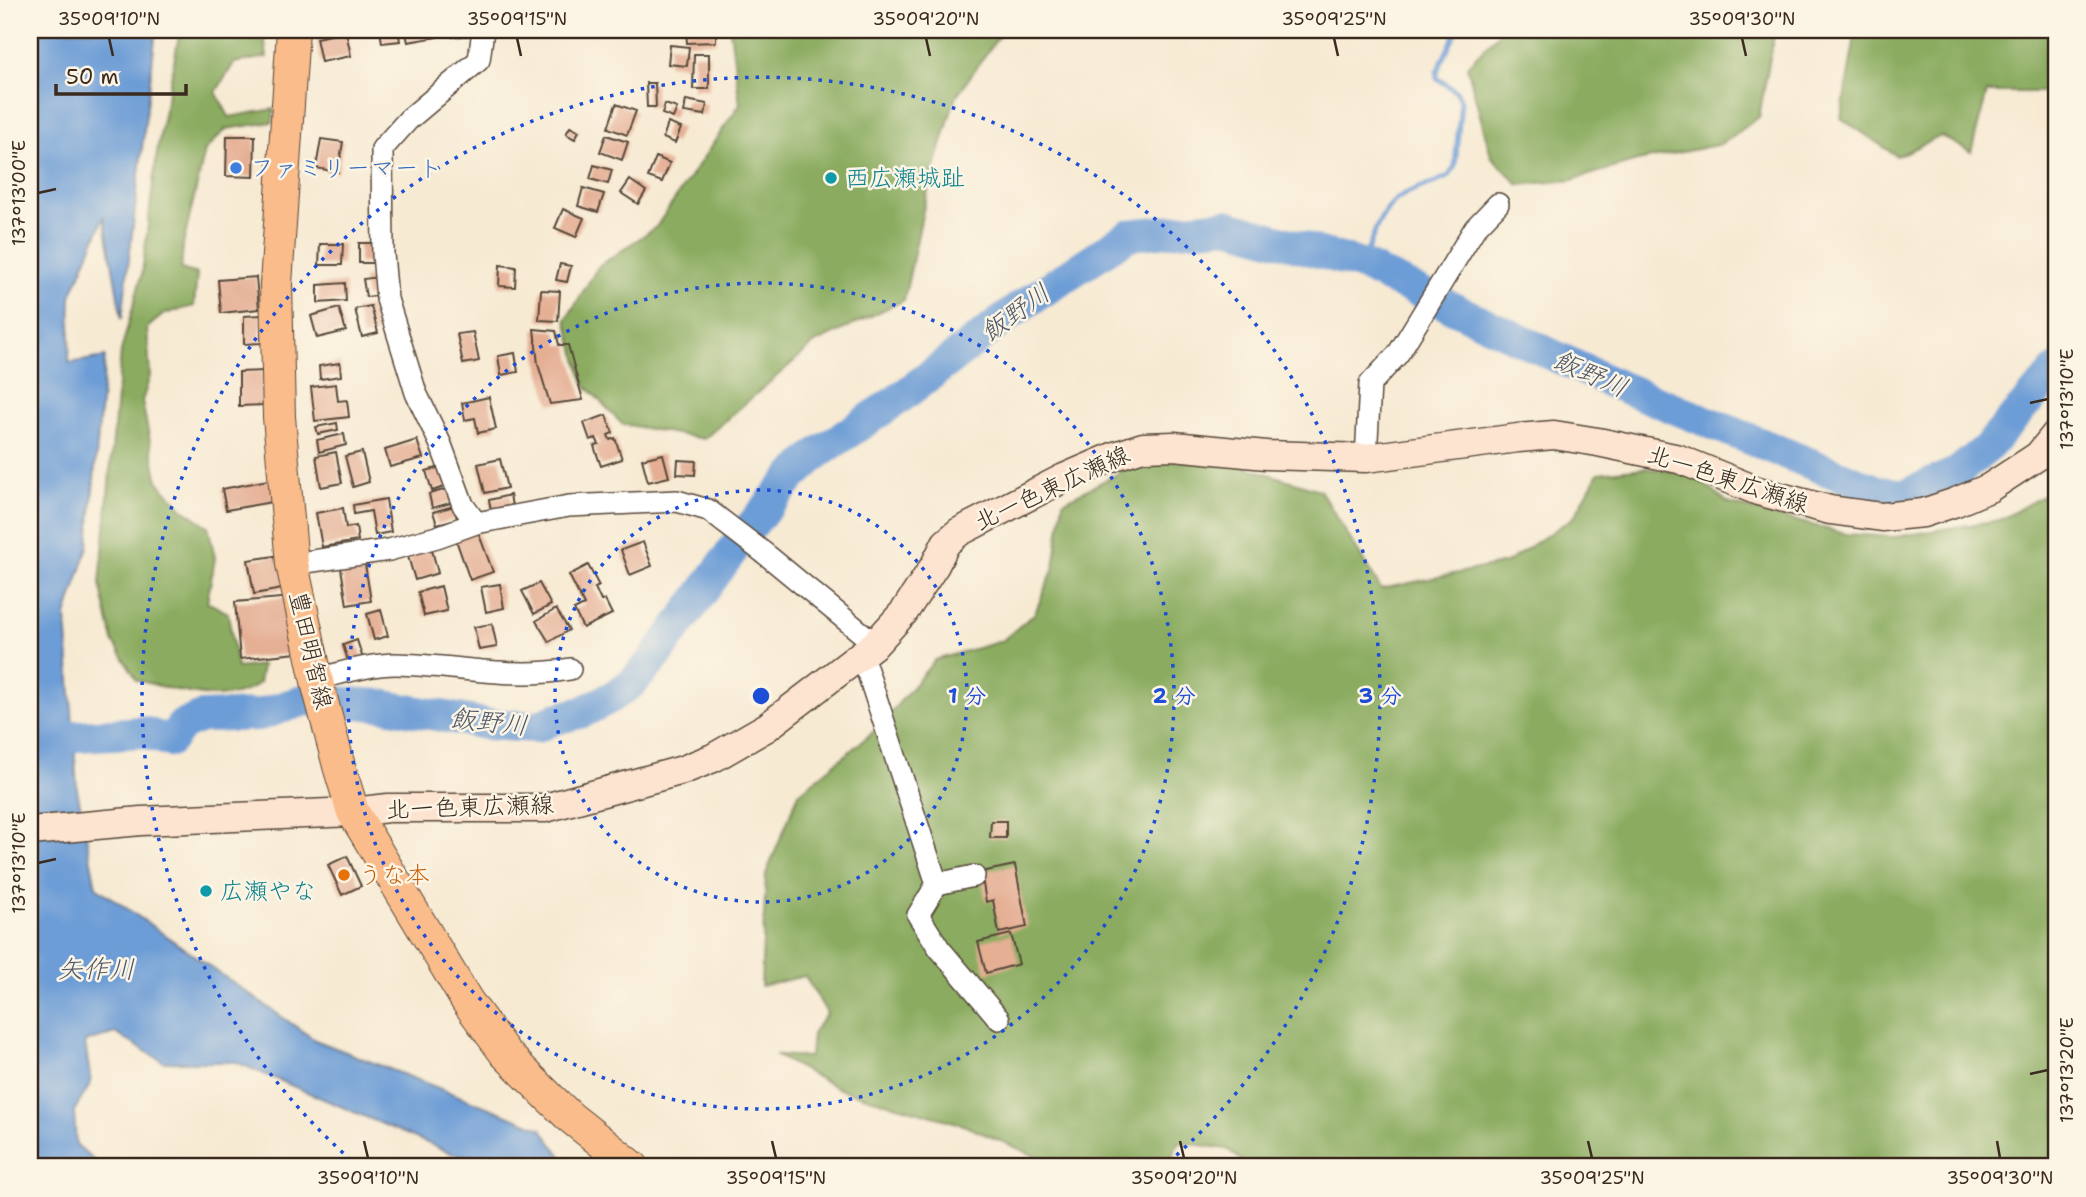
<svg xmlns="http://www.w3.org/2000/svg" width="2086" height="1197" viewBox="0 0 2086 1197" font-family="'Shantell Sans','Klee One',sans-serif">
<style>
.forest{fill:#8bac60;stroke:#636b3f;stroke-width:2}
.water{fill:#6d9dd6;stroke:#54647a;stroke-width:2}
.lines{fill:none;stroke-linecap:round;stroke-linejoin:round}
.stream{stroke:#6d9dd6;stroke-width:5}
.river{stroke:#6d9dd6;stroke-width:32}
.building{fill:#e5af94}
.street-casing{stroke:#574739;stroke-width:24}
.secondary-casing{stroke:#574739;stroke-width:31}
.primary-casing{stroke:#574739;stroke-width:34}
.street{stroke:#fff;stroke-width:21}
.secondary{stroke:#fde4d0;stroke-width:28}
.primary{stroke:#f9bc8a;stroke-width:32}
.ticks{fill:none;stroke:#3b2a1e;stroke-width:2.5}
.ring{fill:none;stroke:#1d4ed8;stroke-width:3.5;stroke-dasharray:3.5 7}
.shop-dot{fill:#3f7fe0;stroke:#fcf5e5;stroke-width:2.5}
.culture-dot{fill:#0f9aa8;stroke:#fcf5e5;stroke-width:2.5}
.food-dot{fill:#e8710a;stroke:#fcf5e5;stroke-width:2.5}
.labels{text-anchor:middle;dominant-baseline:central;stroke-width:5;stroke-linejoin:round;paint-order:stroke}
.shop-label{font-size:24px;fill:#366cbe;stroke:#fcf5e5;text-anchor:start}
.culture-label{font-size:24px;fill:#0d838f;stroke:#fcf5e5;text-anchor:start}
.street-label{font-size:24px;fill:#3b2a1e;stroke:#fcf5e5}
.food-label{font-size:24px;fill:#c56008;stroke:#fcf5e5;text-anchor:start}
.water-label{font-size:26px;font-style:italic;fill:#4f5868;stroke:#fcf5e5}
.centre{fill:#1d4ed8;stroke:#fcf5e5;stroke-width:3.5}
.ring-label{font-size:21px;text-anchor:middle;font-weight:bold;fill:#1d4ed8;stroke:#fcf5e5;stroke-width:5;stroke-linejoin:round;paint-order:stroke}
.neatline{fill:none;stroke:#3b2a1e;stroke-width:2.5}
.ticks-label{font-size:18px;text-anchor:middle;fill:#3b2a1e}
</style>
<rect width="100%" height="100%" fill="#fcf5e5"/>
<filter id="ink" filterUnits="userSpaceOnUse"><feTurbulence type="fractalNoise" baseFrequency=".0143" numOctaves="2"/><feDisplacementMap in="SourceGraphic" scale="14" xChannelSelector="R" yChannelSelector="G"/><feConvolveMatrix kernelMatrix="1 2 1 2 8 2 1 2 1" color-interpolation-filters="sRGB"/></filter>
<filter id="wash" filterUnits="userSpaceOnUse"><feTurbulence type="fractalNoise" baseFrequency=".00686" numOctaves="4" result="noise"/><feDisplacementMap in="SourceGraphic" scale="28" xChannelSelector="R" yChannelSelector="G"/><feGaussianBlur stdDeviation="1.57" result="paint"/><feColorMatrix in="noise" values="0 0 0 0 0 0 0 0 0 0 0 0 0 0 0 0 0 1.4 0 .05"/><feComposite in="paint" operator="in"/></filter>
<g filter="url(#wash)">
<rect width="100%" height="100%" fill="#f7ead3"/>
<path class="forest" d="M180,30h83l4,27 -33,6 -18,29 13,25 45,-8 -1,13 -47,7 -21,21 -22,95 -2,24 16,5 -3,32 -30,8 -17,14 3,48 -8,25 16,81 25,27 25,17 7,32 -8,44 21,11 9,55 25,-3 -3,18c-31,26 -87,6 -122,-3l-24,-39 -13,-57 21,-233 21,-77 15,-122z
M730,30h273l-48,68 -30,103 -21,99 -89,43 -111,96 -82,-15 -38,-40 -18,-64 32,-53 58,-40 84,-123z
M1502,30h273l-16,87 -37,27 -85,17 -65,19 -53,5 -28,-29 -24,-90z
M1856,30h200v62h-69l-16,60 -30,-16 -44,20 -56,-38z
M1144,460l89,3 87,27 61,99 125,-26 68,-46 24,-44 46,-5 48,6 36,29 118,31 48,3 106,-17 56,-32v679h-806l-23,-18 -48,-7 -12,25h-106l-100,-43 -119,-34 -67,-35 35,2 2,-23 15,-21 -22,-37 -44,10 5,-112 33,-81 79,-65 57,-68 67,-19 33,-28 19,-45 9,-66z"/>
<path class="water" d="M30,30h126l-34,289 -18,-102 -33,79 -2,67 36,-6 -17,190 -22,69 11,173 19,98 219,153 226,88 28,39h-76l-6,-10 -34,-3 -217,-92h-72l-49,-29 -30,9 6,41 -17,28 2,33 25,23h-71z"/>
<g class="lines">
<path class="stream" d="M1362,265c10,-24 17,-57 41,-70 14,-8 32,-11 46,-19l6,-10 6,-65 -4,-9 -20,-14v-6l20,-42"/>
<path class="river" d="M30,732l34,5 79,-5 27,9 12,-16 20,-8 57,-2 46,-15 75,5 106,19 51,3 18,-8 28,-7 29,-15 20,-14 23,-25 91,-126 47,-56 24,-22 83,-56 124,-94 105,-69 97,-10 136,40 250,118 266,108 27,4 53,-23 28,-23 70,-79"/>
</g>
<g id="blocks">
<path class="building" d="M380,30h18l2,11 -18,2z
M405,30h31l1,7 -29,5z
M451,30h21l1,5 -21,2z
M686,30h30v12l-29,1z
M346,32l5,24 -30,6 -5,-24z
M670,45l19,2 -2,19 -19,-2z
M694,54h15v35h-16z
M646,83h9l1,24h-9z
M686,100l21,4 -2,11 -21,-3z
M616,104l20,7 -9,24 -19,-7z
M665,104l12,4 -4,10 -11,-4z
M668,123l13,5 -6,15 -12,-5z
M570,127l9,4 -4,8 -9,-5z
M606,135l22,7 -6,18 -22,-8z
M227,136h28l-1,41 -28,-1z
M321,139l22,3 -5,30 -22,-4z
M656,157l14,6 -8,19 -14,-5z
M594,165l18,5 -4,14 -18,-5z
M630,180l16,11 -8,13 -17,-11z
M583,188l21,6 -6,18 -20,-6z
M563,209l21,9 -8,19 -21,-9z
M359,243h17v20h-17z
M320,244h23l-1,21h-23z
M560,264l11,2 -4,16 -11,-2z
M500,265l16,2 -1,20 -16,-1z
M256,277l3,32 -38,4 -3,-33z
M379,277l3,18 -16,2 -3,-18z
M345,283l1,18 -28,2v-18z
M541,290l19,1 -2,30 -19,-1z
M371,306l7,27 -16,4 -7,-28z
M339,308l7,23 -29,7 -6,-22z
M261,315v28l-17,1v-28z
M534,329l22,2 3,14h9l15,55 -33,4 -12,-40z
M473,332l6,29 -16,3 -6,-30z
M515,353l3,19 -17,3 -3,-19z
M340,363l1,13 -21,3 -1,-13z
M264,371l1,34 -26,1v-34z
M336,384l2,17 9,-1 2,17 -34,4 -4,-34z
M489,397l7,32 -18,4 -3,-15 -10,2 -3,-17z
M606,415l7,18 -5,2 2,5 5,-2 7,21 -21,7 -7,-20 5,-2 -3,-6 -6,2 -6,-17z
M337,423l1,7 -20,4 -2,-7z
M344,434l2,11 -27,7 -2,-12z
M417,440l6,18 -33,9 -5,-17z
M336,452l6,31 -21,4 -5,-31z
M362,452l7,30 -16,5 -8,-31z
M663,454l6,23 -21,5 -6,-23z
M500,459l7,29 -22,5 -7,-29z
M678,460l18,1 -1,14 -18,-1z
M445,466l5,19 -18,6 -6,-20z
M274,479l4,22 -52,9 -4,-21z
M451,488l3,14 -22,6 -3,-14z
M510,495l2,11 -21,5 -2,-11z
M386,499l5,33 -16,3 -4,-24 -17,3 -1,-9z
M454,506l3,13 -20,5 -4,-12z
M343,508l3,20 10,-2 2,15 -36,6 -6,-34z
M477,529l16,43 -23,8 -15,-43z
M643,542l9,24 -22,9 -9,-25z
M431,546l7,27 -23,7 -8,-27z
M288,554l5,33 -39,7 -6,-34z
M364,558l7,43 -24,4 -7,-43z
M588,565l11,21 -4,2 6,13 4,-1 7,14 -29,14 -9,-18 10,-5 -15,-30z
M539,583l12,22 -17,9 -12,-23z
M500,584l4,24 -18,4 -5,-25z
M441,586l6,25 -23,5 -6,-24z
M292,597l5,56 -57,6 -5,-57z
M556,609l13,21 -20,12 -13,-21z
M381,610l7,26 -14,4 -7,-26z
M492,624l5,23 -18,3 -5,-23z
M357,640l6,19 -14,5 -6,-19z
M991,821h15v17h-16z
M347,856l14,30 -19,9 -14,-30z
M1015,865l12,62 -28,6 -6,-33 -7,2 -5,-30z
M1011,934l8,30 -33,9 -8,-31z"/>
</g>
</g>
<g filter="url(#ink)">
<use href="#blocks" fill-opacity="0" stroke="#574739" stroke-width="2"/>
<g class="lines">
<defs>
<path id="street" d="M1366,458l4,-74 28,-30 77,-126 23,-24
M476,523l-13,-18 -22,-60 -25,-52 -29,-94 -4,-45 -1,-105 26,-29 71,-60 4,-30
M292,564l97,-14 48,-13 39,-14 93,-17 108,-5 31,9 60,46 107,88
M862,655l75,229 -19,31 21,33 60,71
M316,679c26,-6 54,-15 80,-15 58,1 117,16 174,5
M937,884l37,-8"/>
<path id="secondary" d="M30,831l111,-10 212,-9 35,-4h157l138,-38 30,-12 54,-31 108,-83 29,-32 31,-47 11,-22 13,-11 105,-54 51,-22 28,-9 31,-1 92,9 100,3 152,-20 36,-3 44,7 81,17 79,32 72,19 52,7 41,-4 33,-11 33,-14 49,-32 18,-22"/>
<path id="primary" d="M293,30l-17,254 3,133 13,147 26,122 21,80 14,46 114,189 38,52 44,44 21,20 63,50"/>
</defs>
<use href="#street" class="street-casing"/>
<use href="#secondary" class="secondary-casing"/>
<use href="#primary" class="primary-casing"/>
<use href="#street" class="street"/>
<use href="#secondary" class="secondary"/>
<use href="#primary" class="primary"/>
</g>
</g>
<path class="ticks" d="M109,38l4,18M517,38l4,18M926,38l4,18M1334,38l4,18M1742,38l4,18M38,193l18,-4M2030,403l18,-4M38,863l18,-4M2030,1074l18,-4M364,1141l4,17M772,1141l4,17M1180,1141l4,17M1588,1141l4,17M1997,1141l3,17"/>
<g class="ring">
<circle cx="761" cy="696" r="206"/>
<circle cx="761" cy="696" r="413"/>
<path d="M359 1167A619 619 0 1 1 1163 1167"/>
</g>
<circle class="shop-dot" cx="236" cy="168" r="7"/>
<g class="culture-dot">
<circle cx="831" cy="178" r="7"/>
<circle cx="206" cy="891" r="7"/>
</g>
<circle class="food-dot" cx="344" cy="875" r="7"/>
<g class="labels">
<g class="shop-label">
<text x="250" y="168">ファミリーマート</text>
</g>
<g class="culture-label">
<text x="845" y="178">西広瀬城趾</text>
<text x="220" y="891">広瀬やな</text>
</g>
<g class="street-label">
<text transform="translate(1728 479) rotate(18)">北一色東広瀬線</text>
<text transform="translate(1052 488) rotate(-25)">北一色東広瀬線</text>
<text transform="translate(311 650) rotate(77)">豊田明智線</text>
<text transform="translate(470 807) rotate(-2)">北一色東広瀬線</text>
</g>
<g class="food-label">
<text x="358" y="875">うな本</text>
</g>
<g class="water-label">
<text transform="translate(1015 312) rotate(-36)">飯野川</text>
<text transform="translate(1591 373) rotate(24)">飯野川</text>
<text transform="translate(489 721) rotate(6)">飯野川</text>
<text x="96" y="968">矢作川</text>
</g>
</g>
<circle cx="761" cy="696" r="10" class="centre"/>
<g class="ring-label">
<text x="967" y="703">1 分</text>
<text x="1174" y="703">2 分</text>
<text x="1380" y="703">3 分</text>
</g>
<rect width="2086" height="1197" fill="none" stroke="#fcf5e5" stroke-width="77"/>
<path d="M56 84v10h130v-10" fill="none" stroke="#3b2a1e" stroke-width="3.5"/>
<text x="66" y="84" font-size="21" fill="#3b2a1e" stroke="#fcf5e5" stroke-width="5" paint-order="stroke">50 m</text>
<rect x="38" y="38" width="2010" height="1120" class="neatline"/>
<g class="ticks-label">
<text x="109" y="25">35°09'10"N</text>
<text x="517" y="25">35°09'15"N</text>
<text x="926" y="25">35°09'20"N</text>
<text x="1334" y="25">35°09'25"N</text>
<text x="1742" y="25">35°09'30"N</text>
<text transform="translate(19 193) rotate(-90)" y="6">137°13'00"E</text>
<text transform="translate(2067 399) rotate(-90)" y="6">137°13'10"E</text>
<text transform="translate(19 863) rotate(-90)" y="6">137°13'10"E</text>
<text transform="translate(2067 1070) rotate(-90)" y="6">137°13'20"E</text>
<text x="368" y="1184">35°09'10"N</text>
<text x="776" y="1184">35°09'15"N</text>
<text x="1184" y="1184">35°09'20"N</text>
<text x="1592" y="1184">35°09'25"N</text>
<text x="2000" y="1184">35°09'30"N</text>
</g>
</svg>
